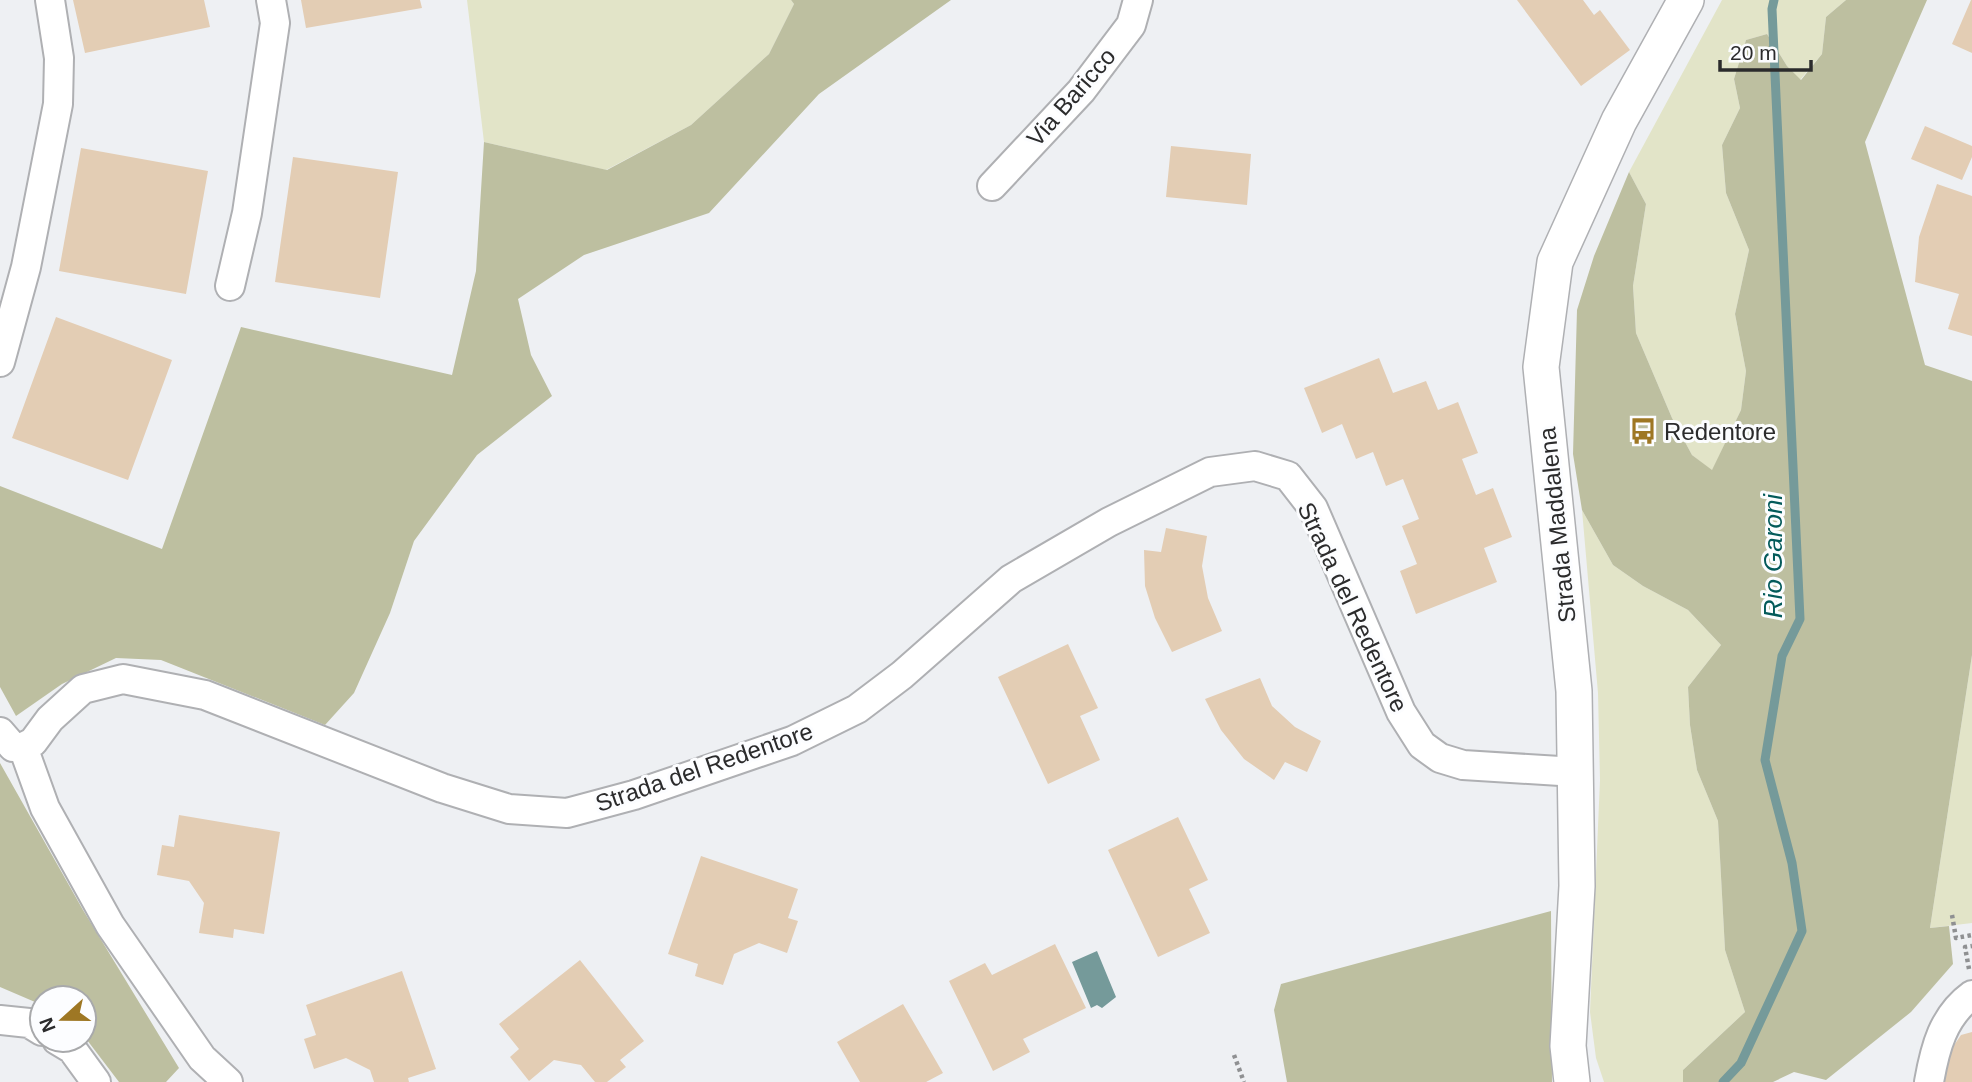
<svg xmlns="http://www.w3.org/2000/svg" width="1972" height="1082" viewBox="0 0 1972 1082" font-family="Helvetica,sans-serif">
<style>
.green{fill:#e2e4c8}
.forest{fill:#bdbfa0}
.water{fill:#759a9a}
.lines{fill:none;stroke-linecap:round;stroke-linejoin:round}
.stream{stroke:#759a9a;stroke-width:9}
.building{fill:#e3cdb4}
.minor-casing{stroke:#afb0b3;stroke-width:32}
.tertiary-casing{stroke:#afb0b3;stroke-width:38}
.path{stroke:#8f9092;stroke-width:4.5;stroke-dasharray:3.5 3.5;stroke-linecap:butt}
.minor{stroke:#fff;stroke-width:28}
.tertiary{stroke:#fff;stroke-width:35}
.labels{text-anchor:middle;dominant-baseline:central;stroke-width:6;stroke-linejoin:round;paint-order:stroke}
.street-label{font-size:24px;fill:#2b2b2c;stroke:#fcfdff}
.poi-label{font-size:24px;fill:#2b2b2c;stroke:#fcfdff;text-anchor:start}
.water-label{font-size:26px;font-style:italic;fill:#035a5a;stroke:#fcfdff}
</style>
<rect width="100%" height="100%" fill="#eef0f3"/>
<path class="green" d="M467,0h324l3,4 -25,50 -78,71 -85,45 -122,-28z
M1722,0h124l-20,17 -4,37 -22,26 -13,-14 -20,-32 -21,6 -12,39 6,29 -18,37 4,48 23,57 -14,64 11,57 -5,39 -29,61 -20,-16 -20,-37 -36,-85 -3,-47 13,-82 -17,-32z
M1582,510l31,55 30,21 45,24 33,35 -33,42 2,38 7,45 21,51 7,129 20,62 -62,58v12h-79l-8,-24 -6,-46 10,-232 -2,-87z
M1972,655v268l-42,5z"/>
<path class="forest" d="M791,0h160l-132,94 -110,119 -125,42 -66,44 13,56 21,41 -75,59 -63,86 -24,72 -36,80 -29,32 -164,-65 -45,-2 -54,26 -46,32 -16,-29v-201l162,63 79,-222 211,48 24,-104 8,-129 123,28 84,-45 78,-71 25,-50z
M1846,0h81l-62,142 60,223 47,16v274l-42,273 19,-2 4,38 -42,48 -85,68 -32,-8 -21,10h-90v-12l62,-58 -20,-62 -7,-129 -21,-51 -7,-45 -2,-38 33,-42 -33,-35 -45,-24 -30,-21 -31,-55 -9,-56 4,-144 17,-54 35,-84 17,32 -13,82 3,47 36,85 20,37 20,15 29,-60 5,-39 -11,-57 14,-64 -23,-57 -4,-48 18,-37 -6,-29 12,-39 21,-6 20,32 14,14 21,-26 4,-37z
M0,763l83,147 96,158 -13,14h-47l-35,-46v-38h-42v7l-42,-18z
M1551,911l1,171h-265l-13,-72 7,-26z"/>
<path class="water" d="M1097,951l19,46 -14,11 -5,-3 -6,3 -19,-46z"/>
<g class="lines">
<path class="stream" d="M1723,1082l18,-19 61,-132 -10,-68 -27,-103 17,-104 18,-37 -28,-610 2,-9"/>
</g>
<path class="building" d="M73,0h131l6,27 -125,26z
M301,0h119l2,8 -116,20z
M1517,0h66l11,15 6,-5 30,40 -49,36z
M1971,0h1v53l-20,-9z
M1925,126l47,20v11l-10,23 -51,-21z
M1171,146l80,8 -4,51 -81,-8z
M81,148l127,23 -22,123 -127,-23z
M293,157l105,15 -18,126 -105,-16z
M1937,184l35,12v140l-24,-7 11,-35 -44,-12 4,-45z
M56,317l116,43 -44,120 -116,-42z
M1379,358l14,35 33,-12 12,29 20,-8 20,51 -16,6 14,36 17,-7 19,49 -28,11 13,34 -81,32 -16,-43 17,-7 -15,-38 17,-7 -16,-40 -17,7 -13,-34 -17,7 -14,-35 -20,9 -18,-45z
M1166,528l41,8 -5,30 6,32 14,33 -50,21 -17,-34 -10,-32 -1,-36 17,2z
M1068,644l30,64 -18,8 20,44 -52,24 -50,-107z
M1260,678l12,28 23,21 26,14 -14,31 -22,-10 -11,18 -30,-21 -23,-29 -16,-31z
M179,815l101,17 -16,102 -30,-5 -1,9 -34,-5 5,-30 -15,-22 -32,-6 5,-30 12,2z
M1178,817l30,63 -19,9 21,44 -52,24 -50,-107z
M701,856l97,33 -10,29 10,3 -11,32 -28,-10 -25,11 -11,31 -28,-9 3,-12 -30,-10z
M1055,944l31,64 -63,31 7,13 -37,19 -44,-90 36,-18 7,12z
M580,960l64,81 -24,19 6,7 -19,15h-12l-14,-17 -27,-5 -25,21 -19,-24 9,-8 -20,-25z
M402,971l34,98 -28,9 1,4h-35l-4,-12 -24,-12 -32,11 -10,-30 12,-4 -10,-30z
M903,1004l40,69 -17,9h-66l-23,-40z
M1972,1032v50h-35l13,-31 11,-16z"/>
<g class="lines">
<defs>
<path id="minor" d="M992,186l89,-95 50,-66 7,-25
M230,286l17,-73 28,-190 -4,-23
M0,362l26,-95 32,-163 1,-46 -9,-58
M0,732l13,15h10l10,-5 17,-23 33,-30 40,-10 82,16 237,93 67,21 58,4 67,-18 158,-54 65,-32 45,-34 109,-96 98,-57 101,-50 45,-6 33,10 25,32 88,204 21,33 18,13 23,7 113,7
M23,747l22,61 65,117 92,133 26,24
M0,1020l29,3 13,8
M57,1040l15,9 24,33
M1929,1082c6,-34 14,-66 43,-87"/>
<path id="tertiary" d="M1572,1082l-4,-36 9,-160 -3,-195 -33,-324 14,-105 64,-141 67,-121"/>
</defs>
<use href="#minor" class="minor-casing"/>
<use href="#tertiary" class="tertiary-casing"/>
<path class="path" d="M1952,915l4,23 16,-3
M1969,969l-4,-22 7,-1
M1234,1055l10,27"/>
<use href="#minor" class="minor"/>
<use href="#tertiary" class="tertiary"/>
</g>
<defs>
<symbol id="bus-bare" viewBox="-9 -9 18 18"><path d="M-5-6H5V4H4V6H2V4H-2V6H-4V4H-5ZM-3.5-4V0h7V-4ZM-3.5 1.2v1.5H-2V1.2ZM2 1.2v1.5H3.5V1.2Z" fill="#9e7724" stroke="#fcfdff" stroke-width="2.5" paint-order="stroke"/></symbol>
</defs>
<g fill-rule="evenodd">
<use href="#bus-bare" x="1624" y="412" width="38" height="38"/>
</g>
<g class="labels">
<g class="street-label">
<text transform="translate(1071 97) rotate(-49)">Via Baricco</text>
<text transform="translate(1557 525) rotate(-96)">Strada Maddalena</text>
<text transform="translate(1353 607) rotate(65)">Strada del Redentore</text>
<text transform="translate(704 767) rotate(-19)">Strada del Redentore</text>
</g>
<g class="poi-label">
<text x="1664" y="431">Redentore</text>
</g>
<g class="water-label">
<text transform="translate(1773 556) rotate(-90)">Rio Garoni</text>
</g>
</g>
<g transform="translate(63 1019) rotate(249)"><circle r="33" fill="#fcfdff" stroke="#a8a9ab" stroke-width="2"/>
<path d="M0-5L12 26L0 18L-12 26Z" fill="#9e7724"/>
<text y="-10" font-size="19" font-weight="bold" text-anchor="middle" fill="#2b2b2c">N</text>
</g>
<path d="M1720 60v10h91v-10" fill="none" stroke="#2b2b2c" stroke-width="3.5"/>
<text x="1730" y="60" font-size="21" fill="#2b2b2c" stroke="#fcfdff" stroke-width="5" paint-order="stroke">20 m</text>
</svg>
